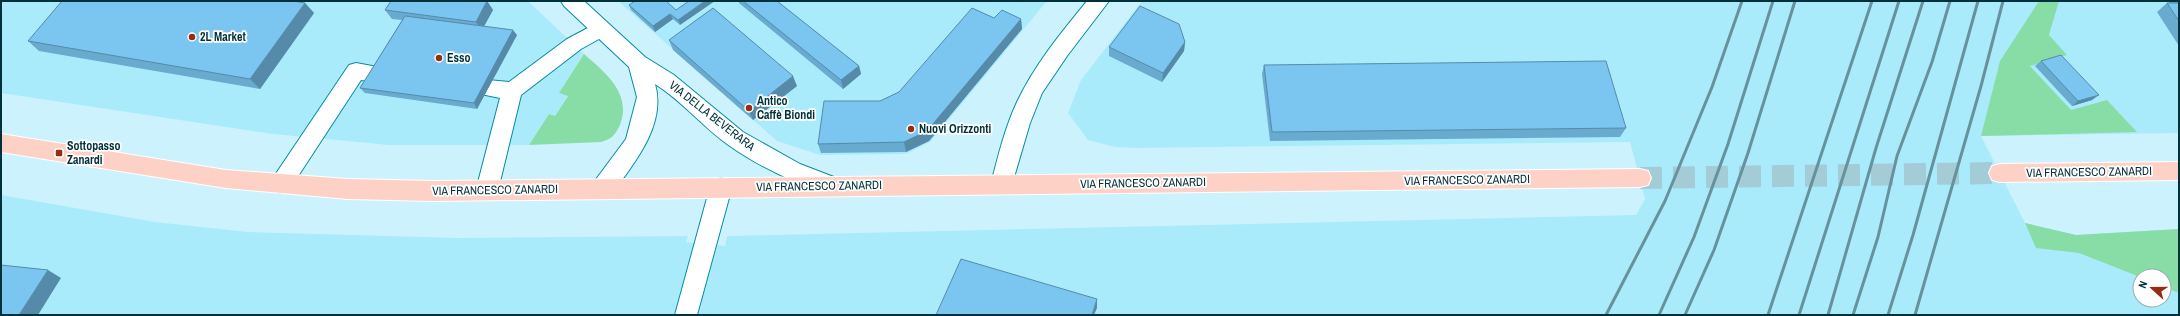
<svg xmlns="http://www.w3.org/2000/svg" width="2180" height="316" viewBox="0 0 2180 316" font-family="'Archivo Narrow',sans-serif">
<style>
.built{fill:#aaebfb;fill-rule:evenodd}
.green{fill:#88dda7}
.lines{fill:none;stroke-linecap:round;stroke-linejoin:round}
.primary-tunnel{stroke:#a3ccd6;stroke-width:22;stroke-dasharray:22 11;stroke-linecap:butt}
.service-casing{stroke:#018da5;stroke-width:2}
.minor-casing{stroke:#018da5;stroke-width:2}
.tertiary-casing{stroke:#018da5;stroke-width:2}
.primary-casing{stroke:#fff;stroke-width:2}
.service{fill:#fff;fill-rule:evenodd}
.minor{fill:#fff;fill-rule:evenodd}
.tertiary{fill:#fff;fill-rule:evenodd}
.primary{fill:#fed1c6;fill-rule:evenodd}
.rail{stroke:#66929c;stroke-width:3}
.wall{fill:#69aacf}
.shaded-wall{fill:#558ba9}
.building{fill:#7ac6f1;stroke:#558ba9}
.poi-dot{fill:#952d11;stroke:#fff;stroke-width:1.5}
.labels{text-anchor:middle;dominant-baseline:central;stroke-width:3.5;stroke-linejoin:round;paint-order:stroke}
.poi-label{font-size:12px;font-weight:bold;fill:#00313b;stroke:#fff;text-anchor:start}
.street-label{font-size:12px;fill:#00313b;stroke:#fff}
</style>
<rect width="100%" height="100%" fill="#ccf3fd"/>
<path class="built" d="M1,1h527l56,53 -24,39 8,2 -13,21 -6,-2 -20,31h-140l-116,-11 -272,-41z
M618,1h429l-117,141 -24,12 -86,1 -43,-14z
M1142,1h1037v132l-198,3 44,87 51,12 103,-6v86h-2178v-120l154,27 93,10 212,6 228,-2 -2,6 39,4 2,-10 909,-21 9,-16 -15,-57 -495,6 -20,-1 -27,-7 -20,-27 13,-33zM2140,276h24v24h-24z"/>
<path class="green" d="M2039,1h20l-10,34 18,20 -37,11 41,44 36,-10 30,32 -156,4 19,-75z
M584,54c22,19 48,40 36,71 -5,10 -8,14 -19,17l-72,3 20,-31 6,2 13,-20 -9,-3z
M2025,223l51,12 103,-6v64l-15,-6v-11l-24,1 -61,-24 -43,-5z"/>
<g class="lines">
<path class="primary-tunnel" d="M1640,178l360,-5"/>
<defs>
<path id="service" d="M601,21l7,3 3,5 -3,5 -27,15 -60,46 -23,95 -3,6 -8,3 -8,-3 -3,-6 24,-92 -19,-4 -3,-6 3,-6 7,-2 21,2 58,-43z
M356,63l27,5 3,6 -3,6 -7,2 -15,-2 -72,110 -8,3 -8,-3 -3,-6 3,-6 76,-113z
M721,178l8,3 3,6 -35,128h-22l35,-128 3,-6z"/>
<path id="minor" d="M561,1h23l61,56 29,18 69,57 57,32 39,15 3,7 -3,7 -8,3c-36,-13 -72,-29 -104,-52 -25,-18 -45,-43 -72,-60 12,41 -22,81 -45,112l-8,3 -8,-3 -3,-7 3,-7 32,-43 11,-42 -8,-30 -65,-61z"/>
<path id="tertiary" d="M1087,1h22l-42,55 -25,37 -12,30 -20,68 -8,2 -8,-2 -3,-7c7,-28 14,-56 26,-82 18,-38 44,-69 70,-101z"/>
<path id="primary" d="M1,134l225,36 122,9 85,2 1207,-12 8,2 3,7 -3,7 -8,2 -1207,14 -85,-2 -122,-11 -225,-36z
M2179,162v18l-179,2 -8,-2 -3,-7 3,-7 8,-2z"/>
</defs>
<use href="#service" class="service-casing"/>
<use href="#minor" class="minor-casing"/>
<use href="#tertiary" class="tertiary-casing"/>
<use href="#primary" class="primary-casing"/>
<use href="#service" class="service"/>
<use href="#minor" class="minor"/>
<use href="#tertiary" class="tertiary"/>
<use href="#primary" class="primary"/>
<path class="rail" d="M1606,315l59,-114 47,-114 30,-86
M1659,315l35,-78 34,-93 45,-143
M1685,315l29,-65 34,-97 47,-152
M1768,315l104,-314
M1799,315l100,-314
M1828,315l48,-167 47,-147
M1853,315l25,-78 19,-81 35,-94 18,-61
M1888,315l25,-80 65,-234
M1915,315l66,-229 22,-85"/>
</g>
<path class="wall" d="M487,1l6,9 -9,16 33,9 -40,74 -112,-16 -5,-5 42,-68 -10,-1 -7,-9z
M738,1h39l82,65 2,8 -18,15 -104,-86z
M2168,1h11v45l-22,-34 10,-9h2z
M305,3l9,10 -54,76 -221,-38 -11,-10z
M629,5l47,5 4,15 -7,-6 -18,13 -24,-22z
M994,18l27,1 1,10 -93,112 -23,11 -85,1 -3,-9 62,-43 19,-9z
M669,40l128,46 -44,34 -80,-70z
M1185,42l-1,9 -22,31 -53,-26v-9z
M2041,61l51,39 -20,6 -37,-40z
M1264,65l362,63 -6,9 -350,4 -8,-67z"/>
<path class="shaded-wall" d="M487,1l6,9 -11,20 -6,-8z
M705,1h10l-35,24 -2,-5z
M305,3l9,10 -54,76 -10,-10z
M670,14l3,5 -18,13 -2,-6z
M1021,19l1,10 -93,112 -23,11 -2,-10z
M513,30l4,5 -40,74 -3,-6z
M1185,42l-1,9 -22,31 1,-9z
M859,66l2,8 -18,15 -2,-9z
M793,76l4,10 -44,34 -4,-9z
M2099,95l-7,5 -20,6 6,-5z
M48,270l13,8 -23,37h-19z
M1097,299v9l-3,7h-2z"/>
<path class="building" d="M62,1h231l12,2 -55,76 -222,-38z
M391,1h96l-11,21 -91,-12z
M635,1h31l10,9 13,-9h16l-27,19 -8,-6 -17,12 -24,-21z
M743,1h34l82,65 -18,14z
M2167,3h12v18z
M1140,6l39,18 6,18 -22,31 -54,-26z
M713,8l80,68 -44,35 -80,-71z
M972,8l22,10 8,-8 19,9 -94,112 -23,11 -86,2 6,-43h56l19,-9z
M405,16l108,14 -39,73 -114,-15z
M2061,55l38,40 -21,6 -37,-40z
M1606,61l20,67 -354,4 -8,-67z
M961,259l136,40 -5,16h-156z
M1,265l47,5 -29,45h-18z"/>
<g class="poi-dot">
<circle cx="192" cy="37" r="4"/>
<circle cx="439" cy="58" r="4"/>
<circle cx="749" cy="108" r="4"/>
<circle cx="911" cy="129" r="4"/>
<rect x="55" y="149" width="8" height="8" rx="2"/>
</g>
<g class="labels">
<g class="poi-label">
<text x="200" y="37">2L Market</text>
<text x="447" y="58">Esso</text>
<text x="757" y="101">Antico<tspan x="757" dy="14">Caffè Biondi</tspan></text>
<text x="919" y="129">Nuovi Orizzonti</text>
<text x="67" y="146">Sottopasso<tspan x="67" dy="14">Zanardi</tspan></text>
</g>
<g class="street-label">
<text transform="translate(712 116) rotate(38)">VIA DELLA BEVERARA</text>
<text transform="translate(2089 172) rotate(-1)">VIA FRANCESCO ZANARDI</text>
<text transform="translate(1467 180) rotate(-1)">VIA FRANCESCO ZANARDI</text>
<text transform="translate(1143 183) rotate(-1)">VIA FRANCESCO ZANARDI</text>
<text transform="translate(819 186) rotate(-1)">VIA FRANCESCO ZANARDI</text>
<text transform="translate(495 190) rotate(-1)">VIA FRANCESCO ZANARDI</text>
</g>
</g>
<rect width="2180" height="316" fill="none" stroke="#00313b" stroke-width="4"/>
<g transform="translate(2152 288) rotate(291)"><circle r="19" fill="#ffffff" stroke="#99adb1"/>
<path d="M0-3L7 15L0 10L-7 15Z" fill="#952d11"/>
<text y="-6" font-size="11" font-weight="bold" text-anchor="middle" fill="#00313b">N</text>
</g>
</svg>
